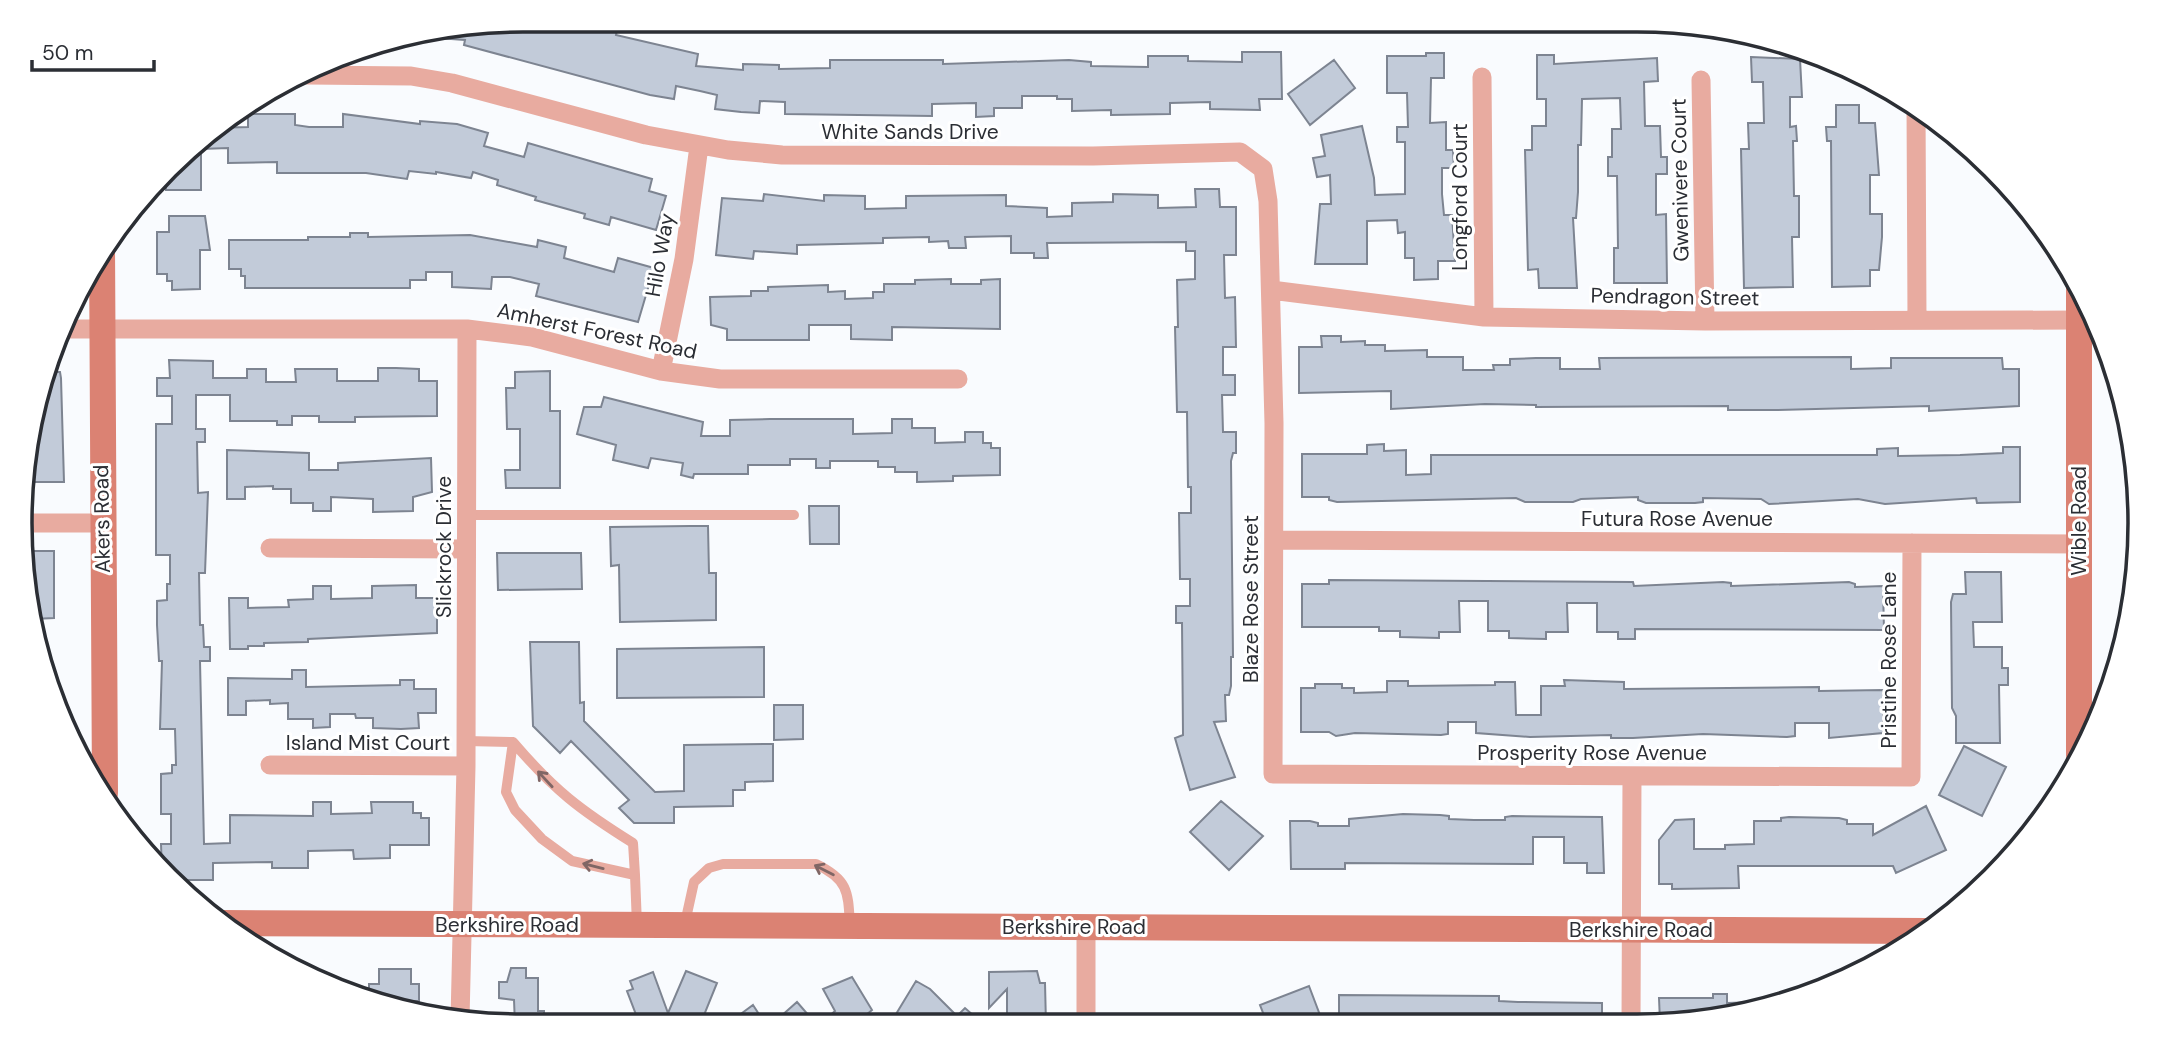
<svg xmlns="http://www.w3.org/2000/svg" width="2160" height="1045" viewBox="0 0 2160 1045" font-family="'DM Sans',sans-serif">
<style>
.building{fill:#c2cbd9;stroke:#7d8491;stroke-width:2}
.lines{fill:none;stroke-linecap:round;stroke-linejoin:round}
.lane{stroke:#e8aba0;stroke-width:10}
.street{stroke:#e8aba0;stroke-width:19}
.secondary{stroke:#db8273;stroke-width:26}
.oneway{stroke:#806665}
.labels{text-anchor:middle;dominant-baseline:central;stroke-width:6;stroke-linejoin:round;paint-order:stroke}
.street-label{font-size:21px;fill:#2b2e34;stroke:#fff}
.rim{fill:none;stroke:#2b2e34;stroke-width:3.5}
</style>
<rect width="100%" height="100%" fill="#f9fbfe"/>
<path class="building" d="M522,19h55l40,11 -1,5 82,19 -2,12 47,4v-6l36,1v4l51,-1v-8h113v4l126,-4 22,2v4l57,1v-11h40v5l54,1v-10h39l1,47h-23l1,11 -50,-1v-7l-40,1v11l-59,1v-5l-39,1v-12h-15v-3h-35v12h-28v8l-18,1v-14l-44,1v12l-147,-2v-12l-25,-1 -1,12 -18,-1 -26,-3 2,-14 -17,-4 -24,-5 -2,13 -24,-4 -186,-50 1,-5 -27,-2v-5z
M1426,53h18v25h-13l-1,45 16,-1v28h7l1,18h-12v26l2,21h8l3,46h-17v18l-24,1v-22h-9v-26l-7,1 -1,-13 -30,1v43h-52l5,-60h11l-1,-29 -13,2 -4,-19 12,-2 -4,-21 41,-9 12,52 1,17 30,-1v-52h-8v-15h11l-1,-34h-20v-37h39z
M1537,55h17v9l103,-6 1,23 -14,1 1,44h15l1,31h6v17h-11v41l10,-1 1,69h-53v-35h4l-1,-72h-9v-19h4v-28h9l-1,-31 -38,1 -1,46h-3v47l-2,26h-3l4,70h-38l-1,-19 -10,1 -3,-120h7v-24h14v-27h-9z
M1751,57l49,2 2,38h-12v30l6,-1 1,15h-4l1,55h5v41h-7l1,50 -49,1 -3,-139h8l-1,-26h16l-1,-41h-11z
M1334,60l21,28 -45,37 -22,-31z
M1836,105h23v18h16l4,52h-9v39h12v23l-3,33h-9v16l-38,1 -1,-146h-4l-1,-14h10z
M248,114h47v11l14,2h34v-13l77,10v-3l37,3 31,9 -4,13 40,11 4,-14 124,36 -3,12 17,5 -10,34 -45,-13 -2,8 -25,-7 1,-4 -50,-14 1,-3 -39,-12 1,-5 -25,-8 -2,6 -35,-6v2l-27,-3 -2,8 -41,-6h-89v-11l-49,1v-15l-27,1v41h-35v-13l46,-49 36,-1z
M1195,189h24l1,18h16v48h-12l1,43 10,-1 1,50h-13v28h12v20h-13l1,37h13v21h-3l-2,8 2,196h-2v29l-2,9h-4l1,26 -12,1 21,55 -45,13 -15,-52 8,-3 -1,-112h-6v-17h14v-27h-10l-1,-66h12v-26h-3l-1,-75h-10l-2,-85h3l-1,-47 18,-1v-28h-9v-9l-139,1 1,15h-14v-5h-23v-17l-46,1 1,11h-17l-1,-7 -19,1v-5l-46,1v5l-86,2v9l-43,-3 -1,8 -37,-4 6,-57 41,3 1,-7 60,7v-6l41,1v13l41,-1v-12l100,-1v11l41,2v9l25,-1v-13l41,-1v-8l45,1v13l38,-1z
M169,216h36l5,34h-10v39l-28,1v-9h-5v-7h-10v-42h12z
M350,233h18v4l102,-2 67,12 1,-7 28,7 -2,11 50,14 4,-14 36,10 -16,54 -102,-26 3,-12 -29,-7h-18l-1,12 -39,-2v-15h-26v8h-16v8h-165v-12h-4v-7h-12v-29h79v-3h42z
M951,279v5h30v-4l19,-1v50l-108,-2v13l-41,-1v-14h-42v15h-82v-11l-16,-4 -1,-28 41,-1v-5h17v-4l60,-2v7l17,-1v8l28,-1v-6h11v-8h31v-4z
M1321,336h20v6l24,-1v4h20v6l42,-1v7h36v13h31l-1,-5h17v-6l26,-1h24v11h40l-1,-11 252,-1v12l40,-1v-10h111l1,11h16v37l-90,5v-5l-152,4h-49v-4l-192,1v-2l-51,-1 -94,5v-18l-92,2v-46h23z
M169,360l44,1v17h34v-9h19v13h30l-1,-13h42v12h41v-13h18l23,1v12h18v35l-82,1v5h-36v-6h-27v9h-15v-4h-47v-26h-34v34h9v13h-8l1,51 10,-1 -3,81h-6l1,52h3l1,22h6v14h-10l4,183 26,-1v-28l83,1v-14h18v12l41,-1 -1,-11h42v11h8v5h8v27h-39v13l-36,1 -1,-9 -45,1v17h-36v-6l-59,1v17h-44l-7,-8 -1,-28h10v-30h-10v-40l11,-1v-8h4l-1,-36h-15l2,-68h-3l-2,-36v-24l10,-1v-16h3v-29h-14v-131h16v-28h-15v-18h13z
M550,371v40h10v77h-54l-1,-18h15v-41h-13l-1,-41h9v-16z
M45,372h15l1,6 3,104h-35v-58z
M604,397l99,25 -2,14h29v-16l40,-1h83v15l39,-1v-14h20v9h23v15l30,-1v-10h18v11h8v5h9v27l-47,1v5l-36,1v-10h-22v-5h-17v-6h-48v7h-14v-9h-26v6h-42v9h-54l-1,4 -12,-3 2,-12 -32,-5 -3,10 -35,-8 3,-15 -39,-11 7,-27h17z
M1384,444v7l22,-1v25l25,-1v-19h446v-6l21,-1v8l62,-1 43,-2v-6h17v55l-43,1 -1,-5 -91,6 -27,-5 -89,5 -8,-5 -58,-1v4l-8,1h-49l-8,-3v-3l-57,2 -8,3h-48l-9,-4 -179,4 -8,-2v-3h-27v-43h65v-9z
M227,450l82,3v17h29v-7l93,-5 1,34 -19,5v14l-40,1v-13l-42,-2v14h-18v-8h-22v-14h-18v-3l-28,1v12h-18z
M809,506h30v38h-29z
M690,526h18l1,47h7v47l-96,2 -1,-57 -8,1 -1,-39z
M25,551h29v67l-21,1 -9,-31z
M497,553h84l1,36 -84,1z
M1965,572h36l1,50h-29l1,25h28v21h6v17h-9l1,58h-44v-27l-4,-8 -1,-106 2,-8h13z
M1329,580l304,2 1,4 89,-4 8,1v3l118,-4 6,2v3l28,-1 1,44 -249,-1v10h-17v-7h-21v-29h-30l1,29h-22v7l-37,-1v-7h-21v-30h-29l1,31h-21v6l-39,-1v-6h-21v-4h-77v-43h27z
M416,585v13h21v35l-129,6v3l-44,1v3h-16v3h-18l-1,-51h19v10l41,-1 -1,-7 25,-1v-13h18v13l41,-1v-12z
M530,642h49l1,61 4,-1v19l71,71 29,-1v-46l89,-1v37l-28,1v8h-12v16l-59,1v16h-40l-15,-15 10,-8 -58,-59 -11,12 -27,-27z
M764,647v50l-147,1v-49z
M292,670h14v17l94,-2v-5h14v9h22v24h-18l1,15 -18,1 -28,-1v-10h-17l-1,-4h-25v13l-17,1v-9h-25v-16l-18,1v-4l-24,1v14h-18v-37l64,1z
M1564,680l60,2v7l195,-2v4l64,-1v43l-54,5v-15h-34v13l-8,1 -84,-3 -70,4h-22v-3l-81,2 -54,-4v-11h-28v12l-7,1 -86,-2 -19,3 -7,-4h-28v-44h14v-4h27v4h12v5l33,-1v-11h21v5l87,-1v-3h20l1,33h25v-29h24z
M774,705h29v34l-29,1z
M1964,746l42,21 -24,49 -43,-21z
M1221,801l42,35 -34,34 -39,-38z
M1926,806l20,44 -50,23 -3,-7h-155l1,22 -67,1v-5h-13v-44l16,-20 19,-1v30h31v-4l29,-1v-23h27v-3l8,-1 50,1 8,2v4h26v11z
M1403,814l37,1 9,1v3l25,1h31v-3l7,-1 90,1 2,56h-17v-10h-23v-26h-31v27l-188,-1v6h-54l-1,-48h20l8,2v3h31v-7z
M511,968h15v10h12v33h6v15l-29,-1 -1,-25 -15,-2v-16h8z
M379,969h32v15h8v17h-8v11l-42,-13v-15h10z
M686,971l31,12 -17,42h-10l-22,-9 -28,9 -13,-34 6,-2 -3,-8 23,-9 15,41z
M1037,971l3,12h5l1,41h-39v-35l-18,19v-36z
M852,977l20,33 -18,15h-35l16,-14 -12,-22z
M916,981l14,8 27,27 8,-8 18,16h-93z
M1309,986l14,37h-56l-7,-18z
M1713,994h14v9l29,-1 1,5 -53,14 -44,1 -1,-24h54z
M1339,995l160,1v5l19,1 84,1v19l-263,1z
M797,1002l20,23h-46z
M753,1005l13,20h-23l-5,-9z"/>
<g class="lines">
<path class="lane" d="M466,515h328
M466,741l47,1c41,48 67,68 120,101l2,32
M513,742l-7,50 9,18 27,29 30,22 63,14 2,50
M685,923l9,-41 15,-14 14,-4h93c33,16 32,28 34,62"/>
<path class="street" d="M307,75l104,1 41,7 194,52 82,15 54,5 311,1 147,-4 23,17 5,32 6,222 -1,351 638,3 1,-234
M1482,77l2,240
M1701,80l4,241
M1916,103l1,217
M1271,290l213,27 221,4 374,-1
M58,329h409l65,8 129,34 59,8h238
M661,371l23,-112 15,-113
M26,523h76
M1274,540l805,4
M270,548l196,1
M270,765l196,1
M1086,927v97
M460,1020l6,-254 1,-437
M1631,1022l1,-246"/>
<path class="secondary" d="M102,246l3,547
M2079,287v468
M221,923l1706,8"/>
</g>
<defs><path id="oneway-shaft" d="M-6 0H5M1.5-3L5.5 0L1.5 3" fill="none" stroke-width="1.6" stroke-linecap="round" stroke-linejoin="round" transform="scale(1.75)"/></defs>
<g class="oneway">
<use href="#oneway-shaft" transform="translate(545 779) rotate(-133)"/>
<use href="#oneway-shaft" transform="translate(593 866) rotate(-166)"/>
<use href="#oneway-shaft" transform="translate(824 870) rotate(-153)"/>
</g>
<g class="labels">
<g class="street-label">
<text x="910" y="132">White Sands Drive</text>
<text transform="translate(1680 180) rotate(-91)">Gwenivere Court</text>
<text transform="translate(1460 197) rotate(-90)">Longford Court</text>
<text transform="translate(660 255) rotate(-80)">Hilo Way</text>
<text transform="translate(1675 297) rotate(1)">Pendragon Street</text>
<text transform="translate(597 331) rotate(12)">Amherst Forest Road</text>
<text transform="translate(102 519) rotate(-91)">Akers Road</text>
<text x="1677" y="519">Futura Rose Avenue</text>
<text transform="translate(2079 521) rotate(-90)">Wible Road</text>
<text transform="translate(444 547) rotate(-90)">Slickrock Drive</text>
<text transform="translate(1251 599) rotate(-90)">Blaze Rose Street</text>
<text transform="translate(1889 660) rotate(-90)">Pristine Rose Lane</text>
<text x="368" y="743">Island Mist Court</text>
<text x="1592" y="753">Prosperity Rose Avenue</text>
<text x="507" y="925">Berkshire Road</text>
<text x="1074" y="927">Berkshire Road</text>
<text x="1641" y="930">Berkshire Road</text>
</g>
</g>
<path d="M0 0H2160V1045H0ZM523 32H1637A491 491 0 0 1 2128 523V523A491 491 0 0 1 1637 1014H523A491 491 0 0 1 32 523V523A491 491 0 0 1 523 32Z" fill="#fff" fill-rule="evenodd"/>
<path class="rim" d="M523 32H1637A491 491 0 0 1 2128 523V523A491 491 0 0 1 1637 1014H523A491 491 0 0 1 32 523V523A491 491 0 0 1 523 32Z"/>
<path d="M32 60v10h122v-10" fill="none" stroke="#2b2e34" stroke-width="3.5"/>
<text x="42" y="60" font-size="21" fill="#2b2e34" stroke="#ffffff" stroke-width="5" paint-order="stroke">50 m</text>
</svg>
